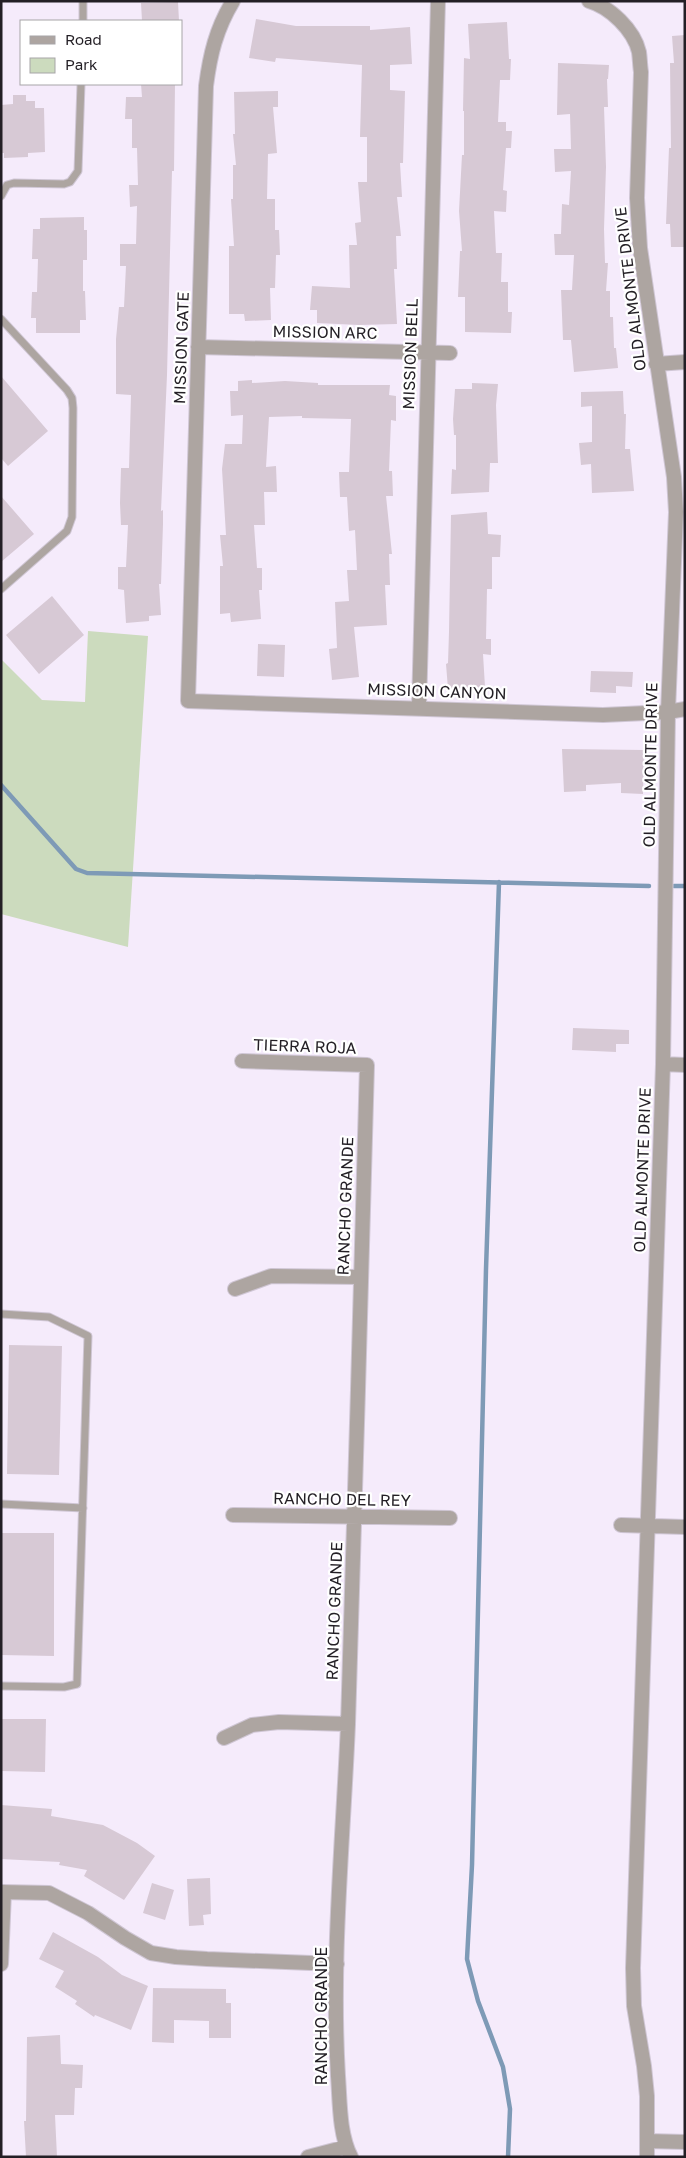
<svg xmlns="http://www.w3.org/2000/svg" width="686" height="2158" viewBox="0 0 686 2158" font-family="'Golos Text',sans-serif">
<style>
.green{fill:#ccdbbe}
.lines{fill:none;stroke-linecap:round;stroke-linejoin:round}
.stream{stroke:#7e9ab6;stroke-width:4.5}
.building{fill:#d7c9d5}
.service-casing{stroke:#cfc6d4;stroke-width:9}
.minor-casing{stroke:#cfc6d4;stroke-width:16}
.service{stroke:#ada5a1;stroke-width:7}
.minor{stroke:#ada5a1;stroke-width:14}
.labels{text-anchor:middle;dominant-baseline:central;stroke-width:4.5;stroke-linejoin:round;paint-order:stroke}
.street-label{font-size:16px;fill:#231f25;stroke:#fff}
</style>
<rect width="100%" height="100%" fill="#f5ebfb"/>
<path class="green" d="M88,631l60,5 -20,311 -127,-33v-255l41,41 43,2z"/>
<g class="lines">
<path class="stream" d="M1,785l75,84 11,4 562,13
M499,882l-13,387 -14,596 -5,94 11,42 25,66 7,42 -2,48
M674,886h11"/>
</g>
<path class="building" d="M178,2l1,19h-37l-1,-18z
M256,19l40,7h74v4l40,-3 2,37 -22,1v25l15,1 -2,72h-3l2,34h-5l4,39h-5l1,33h-3l3,55 -38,1 -42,-2v-13h-7l2,-24 38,2 -1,-43h8l-2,-22 6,-1 -3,-40h9v-45h-7l2,-72 -86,-7 -1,4 -26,-4z
M507,22l2,37h2l-1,21h-10l-2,42h8v9h6l-1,17h-5l-3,42 4,1 -1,21 -12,-1 2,42h6l-1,29h7v30h4l-1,21 -46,-1v-35h-7l2,-46h2l-3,-40 3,-56h2v-44h-1l1,-53 6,1 -2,-35z
M685,35v212h-14l-1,-23h-4l3,-76h2l-1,-85h4l-2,-27z
M558,63l51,2 -1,14h-1l1,28h-4l2,60 -2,62 1,34h3l-2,28h4v26h3l1,31h2l2,20 -44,4 -3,-32h-8l-2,-50h11l2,-35h-19l-1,-21h7l1,-30 7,1 2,-34 -16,1 -1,-23h17l-1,-35 -13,1z
M141,84h34l-1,87h-2l-5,204 -6,136 2,-1v14l-2,60h-2l2,31 -12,1v5l-23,2 -2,-33 -6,-1v-22h8l2,-42h-7l-1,-22 1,-35h8l2,-73 -15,-1v-55l3,-32h5l2,-41h-6v-22h16l1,-38 -7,1 -1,-22h9l-1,-37h-5v-29h-7l1,-22h16z
M278,91v16h-5l4,46 -9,1 -1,45h8v31h4l1,25h-4l-1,33h-5l1,32 -26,1 -1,-7h-15v-68h5l-3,-47h2v-34h3l-3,-31h2l-1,-42z
M13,95h13v6h9v7h9l1,44 -17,1v4l-24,1v-5h-3v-48l12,-1z
M84,217v13h3v30h-4v31h2l1,29h-6v13h-44v-15h-5l1,-26h5l1,-33h-6l1,-30h7v-11z
M1,376l47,55 -40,35 -7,-8z
M252,380v3l33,-2 33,2v2h72l-1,10 7,1v25l-5,-1 -2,51h3l1,25h-7l6,58h-3l1,31h-5l2,40 -33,2 5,50 -27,3 -3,-31 8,-1 -2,-46 14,-1 -2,-31h10l-2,-40 -6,1 -2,-34h-7l-1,-25h10l2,-53 -49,-1v-2l-33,1 -3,50 10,-1 1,26h-13l1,33h-11l3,43h5v22h-3l2,29 -30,3 -1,-9 -10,1v-48h3l-3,-31h6l-4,-66 3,-25h17l1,-29 -12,1 -1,-25h8v-10z
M472,383l26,1 -2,21 2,58h-8l-1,29 -38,2 1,-25 4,1v-35h-2l-1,-16 2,-30h17z
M623,391l1,23h2l-1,35h5l4,42 -42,2 -1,-29 -10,1 -2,-22 13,-1v-36l-11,1v-15z
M1,496l33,38 -33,28z
M487,512l1,22 13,1 -1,22h-8v32h-5l-1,50h5v16l-8,-1 2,33 -37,2 -2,-25 2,-1 1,-31 2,-117z
M52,596l32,39 -45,39 -33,-39z
M258,644l27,1 -1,32 -27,-1z
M591,671l42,1 -1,15 -16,-1v7l-26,-1z
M562,749l82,1 -1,44 -22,-1v-10l-35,2v6l-22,1z
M573,1028l56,2v14h-13v8l-44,-2z
M9,1345l53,1 -3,129 -52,-1z
M2,1533h52v123l-53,-1z
M1,1719h45l-1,53 -44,-1z
M1,1805l51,4 -1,7 52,9 34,18 18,13 -31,44 -40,-24 3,-6 -28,-5 1,-3 -59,-3z
M210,1878l1,36 -8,1 1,10 -15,1 -2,-47z
M152,1883l22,7 -9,30 -22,-7z
M53,1932l45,25 24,18 26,11 -17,44 -36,-15 -1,2 -19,-13 2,-3 -22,-14 9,-16 -25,-12z
M153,1988l73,1v14h5v35h-22v-17l-35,-1v23l-22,-1z
M60,2035l1,29 22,1 -1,23h-7l-1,27h-19l2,42h-31l-2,-36h2l1,-84z"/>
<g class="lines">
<defs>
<path id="service" d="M83,21v-20
M1,196l6,-11 7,-2 50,1 6,-2 8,-11 3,-87
M1,319l66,71 5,8 1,10 -1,109 -5,14 -66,58
M1,1314l48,3 39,19 -11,348 -13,3 -63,-1
M1,1504l82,4"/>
<path id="minor" d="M233,1c-17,28 -23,54 -27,85l-18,615 415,14 65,-3 17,-3
M589,1c21,6 45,29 50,51 1,7 1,14 2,20l-4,126 3,50 34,229 2,35 -8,200 -5,352 -30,904 1,38 10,60 3,30v61
M198,347l252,6
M656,364l29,-2
M419,707l19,-706
M242,1061l125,4c-7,220 -11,439 -19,659 -5,117 -17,235 -10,352 2,26 1,58 13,81
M663,1064l22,1
M235,1289l36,-13 89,1
M233,1515l217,3
M621,1525l64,2
M224,1738l28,-13 27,-3 69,2
M1,1892l48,1 39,20 37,25 26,15 25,4 31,2 130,5
M1,1964l3,-72
M647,2141l38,1
M308,2157l38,-10"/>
</defs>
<use href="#service" class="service-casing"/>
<use href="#minor" class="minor-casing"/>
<use href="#service" class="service"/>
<use href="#minor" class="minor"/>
</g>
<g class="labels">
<g class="street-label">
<text transform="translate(630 289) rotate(-97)">OLD ALMONTE DRIVE</text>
<text transform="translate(325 332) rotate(1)">MISSION ARC</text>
<text transform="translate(181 348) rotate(-88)">MISSION GATE</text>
<text transform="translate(410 354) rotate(-88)">MISSION BELL</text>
<text transform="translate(437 691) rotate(2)">MISSION CANYON</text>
<text transform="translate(650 765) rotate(-89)">OLD ALMONTE DRIVE</text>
<text transform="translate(305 1046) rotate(2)">TIERRA ROJA</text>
<text transform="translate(642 1170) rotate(-88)">OLD ALMONTE DRIVE</text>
<text transform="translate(345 1206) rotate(-88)">RANCHO GRANDE</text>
<text transform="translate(342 1499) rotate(1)">RANCHO DEL REY</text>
<text transform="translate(334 1611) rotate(-88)">RANCHO GRANDE</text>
<text transform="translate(321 2016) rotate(-90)">RANCHO GRANDE</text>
</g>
</g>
<rect width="686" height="2158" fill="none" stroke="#231f25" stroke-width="5"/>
<rect x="20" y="20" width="162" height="65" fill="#ffffff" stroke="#a7a5a8"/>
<rect x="30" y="36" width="25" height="8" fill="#ada5a1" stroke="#a7a5a8"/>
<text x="65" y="45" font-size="15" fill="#231f25">Road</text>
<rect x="30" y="58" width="25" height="15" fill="#ccdbbe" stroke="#a7a5a8"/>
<text x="65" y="70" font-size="15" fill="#231f25">Park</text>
</svg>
